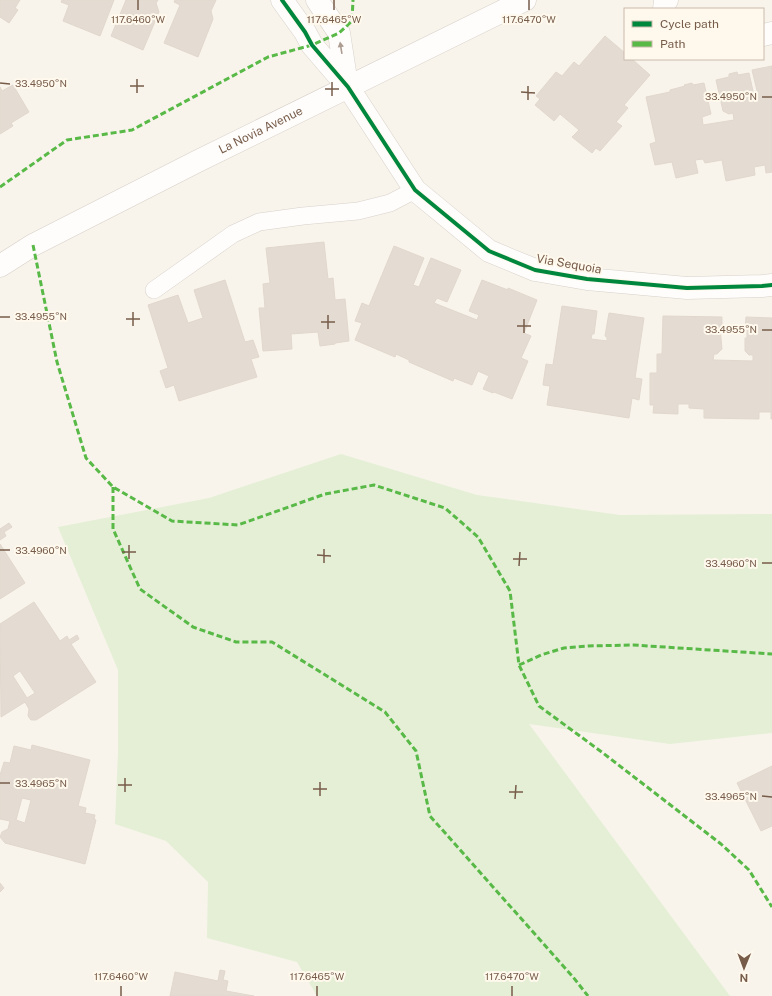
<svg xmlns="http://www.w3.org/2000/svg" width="772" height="996" viewBox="0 0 772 996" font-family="'Public Sans',sans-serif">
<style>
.green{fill:#e4efd6}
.building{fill:#e4dcd3;stroke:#e1d7cd;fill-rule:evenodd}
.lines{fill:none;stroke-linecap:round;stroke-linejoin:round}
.service-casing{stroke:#d7d1c9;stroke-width:18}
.minor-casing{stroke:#d7d1c9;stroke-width:23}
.secondary-casing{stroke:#d7d0c8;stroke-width:23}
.service{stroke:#fefdfc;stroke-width:17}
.minor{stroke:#fefdfc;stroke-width:22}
.secondary{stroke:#fefdfc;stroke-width:22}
.quiet{stroke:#58b947;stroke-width:3;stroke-dasharray:6 3;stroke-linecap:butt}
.cycleway-casing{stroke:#fff9ed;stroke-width:6}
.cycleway{stroke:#00873e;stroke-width:4}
.oneway{fill:#ad9c91}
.ticks{fill:none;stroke:#775c4a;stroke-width:1.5}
.labels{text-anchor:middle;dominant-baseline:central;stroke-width:4;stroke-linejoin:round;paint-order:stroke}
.street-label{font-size:12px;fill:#775c4a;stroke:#fff9ed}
.ticks-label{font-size:10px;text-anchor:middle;fill:#775c4a;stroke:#fff9ed;stroke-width:4;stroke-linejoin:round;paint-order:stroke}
</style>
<rect width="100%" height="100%" fill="#f8f4eb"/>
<path class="green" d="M341,454l136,41 143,20 152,-1v219l-102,11 -141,-20 201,272h-413l-20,-34 -90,-24 1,-56 -42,-41 -51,-17 3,-71v-83l-60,-143 151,-29z"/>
<path class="building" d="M0,0h20l-5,8 3,2 -9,13 -9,-6z
M62,0h52l-14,36 -37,-15 6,-16 -8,-3z
M126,0h32l-2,3 3,9 -16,38 -32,-14z
M175,0h41l-5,11 2,8 -15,38 -34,-14 16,-38 -6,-3z
M605,36l20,17v6h7l18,16 -26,30 4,3 -12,14 6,4 -22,25 -4,-3 -4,5 -20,-16 7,-7 -19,-16 -6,7 -19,-16 5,-6 -4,-3 20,-24 6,4 12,-14 5,4z
M772,66v106l-6,1 -1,-8 -11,2 1,8 -29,6 -4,-21 -17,3 -2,-4 -8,1 3,13 -22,5 -4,-16 -17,3 -5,-21 6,-2 -10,-45 24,-5v-2l15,-4 -1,-1 8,-2 1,2 11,-2 7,31 -9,3 1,8 31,-5 -1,-7 -4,1 -6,-3 -7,-31 13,-3v-3l8,-2 1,3 11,-2 6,27 4,-1 -7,-29z
M13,85l16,27 -18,11 2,3 -13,8v-47l2,4z
M324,242l4,37 5,-1 2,22 10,-1 4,42 -14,2v1l-15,2 -2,-14 -27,2 1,15 -29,2 -4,-43h6l-2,-24 7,-1 -4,-35z
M394,246l30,12 -11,27 6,2 12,-29 30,12 -14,32 -10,-4 -3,5 43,17 2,-5 -10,-4 13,-31 26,10v-2l29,12 -13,33 7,3 -10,22 7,3 -16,38 -18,-7 -1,1 -10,-4 6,-13 -11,-5 -6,14 -18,-7 -1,3 -44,-19v-2l-13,-6 -1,3 -40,-17 7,-17 -7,-2 7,-18 7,3z
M225,280l20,62 8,-2 6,17 -8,2 6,18 -78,24 -5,-16 -8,3 -6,-17 8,-3 -20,-63 30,-10 10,28 15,-5 -9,-28z
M562,306l35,5 -3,23h-2l-1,5 16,2v-4l-2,-1 4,-23 35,5 -9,60 7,1 -3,21 -7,-2 -3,20 -82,-13 3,-19 -7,-1 3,-21 7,1z
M663,316l59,1v11h-2l2,21 -5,5h-3l-1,6 40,1v-6h-4l-4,-4v-13h2v-8h-2l1,-13 26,1v101h-1v-7h-12v7l-55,-1v-9l-15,-1v-4h-11v10l-25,-1 1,-8h-4v-32h7v-19h5z
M9,523l3,4 -8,5 2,4 -6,4v-11z
M0,544l25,39 -25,16z
M34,602l26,39 7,-5 2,4 8,-5 2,4 -8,5 25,38 -60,38h-5l-3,-4 1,-7 -4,-7 -24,15 -1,-93zM20,671l15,22 -8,5 -14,-22z
M32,745l58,15 -12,46 8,2 -1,5 10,2 -1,4 2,1 -11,44 -80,-21 -5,-6 2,-5 6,-3 2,-8 -10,-2v-44l4,-13 6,1 4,-17 17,4zM22,798l9,2 -6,23 -9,-3z
M772,766v60l-11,5 -24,-48z
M0,883l4,5 -4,4z
M220,970l5,1 -2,9 5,1 -2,10 28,5h-84l5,-24 43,9z"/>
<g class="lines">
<defs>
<path id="service" d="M154,290l79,-56 26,-12 44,-6 55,-5 32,-8 25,-13"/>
<path id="minor" d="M282,0l23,32 7,13 36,42 67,103 74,61 46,19 52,9 100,9 75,-2 10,-1
M317,0l22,33 8,52
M664,9l1,-8 2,-1
M763,35l9,-2"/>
<g id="secondary">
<path id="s1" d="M0,266l33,-21 165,-84 327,-161"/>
</g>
</defs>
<use href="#service" class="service-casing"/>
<use href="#minor" class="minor-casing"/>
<use href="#secondary" class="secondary-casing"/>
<use href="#service" class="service"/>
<use href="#minor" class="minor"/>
<use href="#secondary" class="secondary"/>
<path class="quiet" d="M0,187l67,-47 65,-10 136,-73 44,-12 27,-12 13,-12 1,-21
M33,245l24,117 29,96 27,29 59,34 66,4 87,-31 49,-9 71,23 33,29 32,54 9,74 20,41 64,47 118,91 28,26 23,37
M113,487v42l27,60 53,38 43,15h36l113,70 31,39 14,65 143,161 15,19
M519,665l22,-10 23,-7 24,-2 45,-1 139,9"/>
<defs>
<path id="cycleway" d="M282,0l23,32 7,13 36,42 67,103 74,61 46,19 52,9 100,9 75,-2 10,-1"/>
</defs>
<use href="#cycleway" class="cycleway-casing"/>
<use href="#cycleway" class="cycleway"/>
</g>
<defs><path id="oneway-solid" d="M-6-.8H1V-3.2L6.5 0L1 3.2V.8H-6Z"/></defs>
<use class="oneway" href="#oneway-solid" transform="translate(341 48) rotate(-99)"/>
<path class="ticks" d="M138,10v-10M334,10v-10M529,10v-10M0,83l10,1M130,86h14M325,89h14M521,92l14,1M137,93v-14M332,96v-14M762,97h10M528,100v-14M0,317h10M126,319h14M321,322h14M133,326v-14M517,326h14M328,329v-14M762,330h10M524,333v-14M0,550h10M122,552h14M317,555l14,1M129,559v-14M513,559h14M324,563v-14M762,563h10M519,566l1,-14M0,783h10M118,785h14M313,789h14M125,792v-14M509,792h14M320,796v-14M762,796l10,1M515,799l1,-14M121,996v-10M317,996v-10M512,996v-10"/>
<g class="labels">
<g class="street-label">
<text stroke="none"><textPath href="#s1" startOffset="294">La Novia Avenue</textPath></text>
<text transform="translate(569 264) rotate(10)">Via Sequoia</text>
</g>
</g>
<g class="ticks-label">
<text x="138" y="23">117.6460°W</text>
<text x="334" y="23">117.6465°W</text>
<text x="529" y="23">117.6470°W</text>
<text x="41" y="87">33.4950°N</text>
<text x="731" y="100">33.4950°N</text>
<text x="41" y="320">33.4955°N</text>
<text x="731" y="333">33.4955°N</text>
<text x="41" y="554">33.4960°N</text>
<text x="731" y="567">33.4960°N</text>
<text x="41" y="787">33.4965°N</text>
<text x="731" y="800">33.4965°N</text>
<text x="121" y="980">117.6460°W</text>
<text x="317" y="980">117.6465°W</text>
<text x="512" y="980">117.6470°W</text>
</g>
<rect x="624" y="8" width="140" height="52" fill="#fff9ed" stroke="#c9baac"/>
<rect x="632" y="21" width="20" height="6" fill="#00873e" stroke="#c9baac"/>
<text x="660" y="28" font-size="12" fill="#775c4a">Cycle path</text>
<rect x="632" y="41" width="20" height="6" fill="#58b947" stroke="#c9baac"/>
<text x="660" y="48" font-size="12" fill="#775c4a">Path</text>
<g transform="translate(744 968) rotate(181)" stroke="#fff9ed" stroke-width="3" paint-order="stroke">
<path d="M0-3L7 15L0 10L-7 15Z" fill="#775c4a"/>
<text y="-6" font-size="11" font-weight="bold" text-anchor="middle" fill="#775c4a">N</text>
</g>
</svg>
